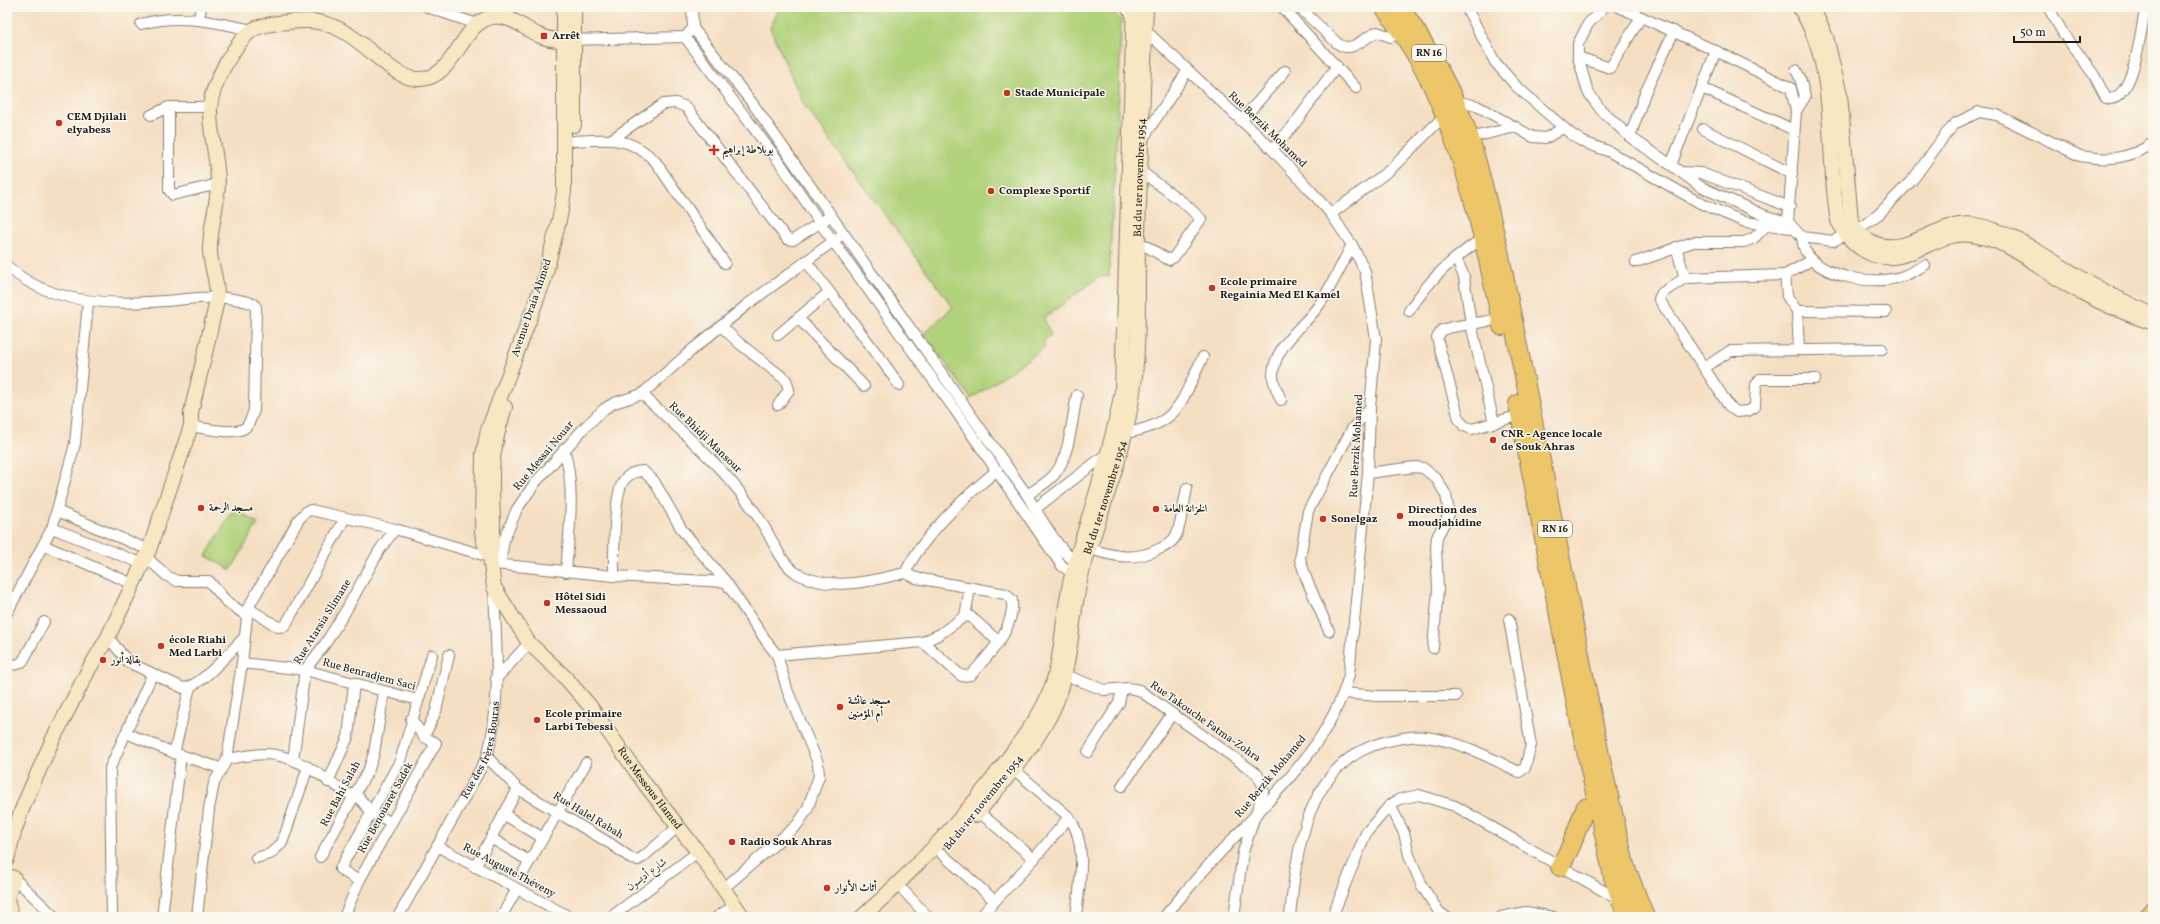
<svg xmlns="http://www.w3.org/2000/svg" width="2160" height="924" viewBox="0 0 2160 924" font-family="Vollkorn,Amiri,serif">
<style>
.green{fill:#b0d27a;stroke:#66774b}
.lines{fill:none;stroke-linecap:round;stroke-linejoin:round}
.street-casing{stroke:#887e70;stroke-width:12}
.secondary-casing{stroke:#887e70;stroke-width:16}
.highway-casing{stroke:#887e70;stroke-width:20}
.street{stroke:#fff;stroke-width:10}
.secondary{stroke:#f7e8c3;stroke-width:14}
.highway{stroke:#ecc669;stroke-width:18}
.poi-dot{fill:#c8321e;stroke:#fbf7ec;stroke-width:1.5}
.labels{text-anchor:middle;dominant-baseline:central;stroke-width:3;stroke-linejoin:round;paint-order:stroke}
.shield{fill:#fbf7ec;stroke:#5f5e5a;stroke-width:1}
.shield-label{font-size:10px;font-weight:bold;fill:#1c1c1c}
.poi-label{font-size:11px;font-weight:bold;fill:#1c1c1c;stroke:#fbf7ec;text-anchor:start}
.street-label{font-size:11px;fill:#1c1c1c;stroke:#fbf7ec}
</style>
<rect width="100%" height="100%" fill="#fbf7ec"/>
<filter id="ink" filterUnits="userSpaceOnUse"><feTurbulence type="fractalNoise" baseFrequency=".025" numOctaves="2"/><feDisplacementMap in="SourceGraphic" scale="8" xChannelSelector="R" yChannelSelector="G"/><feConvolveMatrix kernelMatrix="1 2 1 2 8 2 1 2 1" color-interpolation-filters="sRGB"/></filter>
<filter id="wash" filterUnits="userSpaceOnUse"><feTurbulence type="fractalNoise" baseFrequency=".012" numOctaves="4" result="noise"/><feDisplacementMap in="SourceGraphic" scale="16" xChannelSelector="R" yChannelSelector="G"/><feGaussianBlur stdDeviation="0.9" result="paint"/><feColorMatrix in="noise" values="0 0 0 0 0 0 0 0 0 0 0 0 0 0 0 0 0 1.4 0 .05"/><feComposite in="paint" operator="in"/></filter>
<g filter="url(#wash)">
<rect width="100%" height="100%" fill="#f5dfc3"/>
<path class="green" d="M780,7h328l13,13 -2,74 -10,182 -10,1 -55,41 7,17 -8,7 2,5 -74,52 -47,-66 29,-26 -149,-202 -34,-77z
M234,508l24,15 -27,47 -25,-14z"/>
</g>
<g filter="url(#ink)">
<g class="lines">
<defs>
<g id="street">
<path d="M427,7l50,17"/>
<path d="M1125,7l20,23 127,119 39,42 20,23 21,31 13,26 11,68 -6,69 -2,65 -19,202c-20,73 -82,126 -131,180 -19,20 -36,41 -54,62"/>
<path d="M1282,7l74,81"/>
<path d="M1299,7l38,36c14,12 27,-6 40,-11l14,5 10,-5"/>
<path d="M1466,7l29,55 21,24 55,48 12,8 25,9 92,52 45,19 46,6"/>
<path d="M1604,7l-16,17 -10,20v13l10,35 13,18 29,27 41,28 30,22 65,29 22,6 14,15 31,4 31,-16 15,-11 35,-36 31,-43 11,-12 23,-11 18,3 83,41c27,5 50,3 73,-13"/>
<path d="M1619,7l97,44 75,37 5,23 -8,111"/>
<path d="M2048,7l15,26 31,42 12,23 4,1c26,-3 30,-71 36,-92"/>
<path d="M1809,14l14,-7"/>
<path d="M509,18v-11"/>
<path d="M199,19l2,-12"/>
<path d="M141,24c38,-11 73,-2 111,6"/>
<path d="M693,28l60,76 274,391c10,17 35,63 53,69"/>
<path d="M685,37l95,126 40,60 135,187 107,156 15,10"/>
<path d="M569,40l116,-3 8,-9 -1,-21"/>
<path d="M1578,57l32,11 31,-51"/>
<path d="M1702,88l92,42"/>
<path d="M1454,101l23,5 56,31 13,1 17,-10"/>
<path d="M169,107v83l4,5 45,-11"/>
<path d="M1796,111l9,-14 -5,-19 -4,-8"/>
<path d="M151,115l18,-8h41"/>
<path d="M1241,121l44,-50"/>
<path d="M1703,129l89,45"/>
<path d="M1630,137l15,-44 29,-62"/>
<path d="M1469,138l47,-11"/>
<path d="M612,139l51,-35 13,-1 10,4 101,132 6,1 33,-21"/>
<path d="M1142,140l46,-70"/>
<path d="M574,141c33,-2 55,-6 81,20l70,102"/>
<path d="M1272,149l21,-23 44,-60"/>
<path d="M1671,165l45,-114"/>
<path d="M1681,172l20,1 89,34"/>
<path d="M1331,214l60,-45 53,-53"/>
<path d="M1802,237c1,5 1,11 4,15 16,26 67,33 94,25 8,-2 17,-8 25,-12"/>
<path d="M1134,239l35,21 5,-3 27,-38 -17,-16 -45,-33"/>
<path d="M1676,247l9,31"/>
<path d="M1456,258l8,19 7,47 23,99"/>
<path d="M1812,260l-27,15 -100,3 -23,15 -3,6 70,107 8,6 11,-1 7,-4 1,-22 4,-6h55"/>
<path d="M806,261c31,42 64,81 93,124"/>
<path d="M1636,262l57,-20h51l10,-4 13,-13"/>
<path d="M7,266c37,35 93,39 141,36 36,-1 71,-11 106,2l2,3 -2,103c-2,6 -4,13 -8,17 -9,9 -43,1 -55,-1"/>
<path d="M1785,275l2,21 10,15 2,39"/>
<path d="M88,302l-13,142 -23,84 91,36"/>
<path d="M1409,311c23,-35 41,-50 75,-74"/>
<path d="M1797,311l89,1"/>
<path d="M798,318l66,68"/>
<path d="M1500,319l-48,8 -10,3 -5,8 22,81 5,7 8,3 48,-14"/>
<path d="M721,326l18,17 47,37 3,10 -11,15"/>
<path d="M778,335l51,-43"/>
<path d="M1704,368l26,-17 152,-2"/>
<path d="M642,394c45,43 91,80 123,134 8,14 18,38 33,46 34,18 72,7 107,-1 19,-39 59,-75 92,-103"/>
<path d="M1281,400c-3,-8 -8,-16 -8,-24 0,-30 31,-49 46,-71 13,-19 22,-40 33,-60"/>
<path d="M1125,433c55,-9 55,-30 78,-76"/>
<path d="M564,449c12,40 5,82 2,123"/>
<path d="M1368,473l47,-6 8,1 13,10 10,17 3,19 -12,23 -1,10 2,42 -5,59"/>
<path d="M1027,495c9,-6 20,-12 27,-20 16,-18 18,-57 23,-80"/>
<path d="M1035,509l74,-57"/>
<path d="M57,511l92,39"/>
<path d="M43,545l90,39"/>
<path d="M1091,549c23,8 45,12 68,0 8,-3 15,-7 18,-16 5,-13 7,-31 10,-45"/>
<path d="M146,557l21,19 10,5h32l17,20 21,15"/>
<path d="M495,564l119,12 112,6"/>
<path d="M500,564l4,-24 13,-31 18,-26 50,-56 19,-18 10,-6 28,-9 51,-45 55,-45 91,-67"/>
<path d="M905,573l11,5 90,16 6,6c3,30 -23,54 -41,75l-9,1 -3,-2 -36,-32"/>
<path d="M614,576c0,-20 -1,-81 10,-96 5,-6 12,-9 19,-9l11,10 28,49 44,52 43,63 8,10 146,-13 17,-8 25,-18 6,1 28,25"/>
<path d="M248,608l30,19 7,-1 60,-108"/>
<path d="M7,613l45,-85"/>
<path d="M965,616l5,-28"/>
<path d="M1329,631l-23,-53 -6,-19 8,-48 44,-82 18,-21"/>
<path d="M108,637l20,25 55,26c17,0 48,-38 61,-50"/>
<path d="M7,661c6,5 10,5 16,0l21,-39"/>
<path d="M242,663l63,7 113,30"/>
<path d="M1065,675l39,15 24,-2 11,2 118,84 6,11v7l-20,60 -9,65"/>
<path d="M496,679l33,-36"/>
<path d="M1344,693l33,3h79"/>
<path d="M126,733l48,20 46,15"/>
<path d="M424,737l12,-26 13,-56"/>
<path d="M1088,752l31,-49 3,-14"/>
<path d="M174,753l16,-66"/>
<path d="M487,757l31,32 93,55 21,15 6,1 5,-3 36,-31"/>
<path d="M227,759c12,-2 27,-5 39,-5 34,1 60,27 88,43"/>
<path d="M293,760l12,-90 20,-26 20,-32 34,-61 16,-22"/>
<path d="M1009,765l60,52c20,29 10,67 7,100"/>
<path d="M328,782l20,-45 6,-54"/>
<path d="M1122,786l50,-72"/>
<path d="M355,793l17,20 19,9"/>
<path d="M1390,805l14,28 5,22 13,31 17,26 7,5"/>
<path d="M979,812l55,47 -54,58"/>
<path d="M503,814l40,24"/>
<path d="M491,838l38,23"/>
<path d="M437,846l133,71"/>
<path d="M942,854l53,47"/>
<path d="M320,857l49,-88 5,-16 10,-61"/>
<path d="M256,858l14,-4 12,-11 26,-76"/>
<path d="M1034,859l35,-42"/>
<path d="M475,867l43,-78"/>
<path d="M523,873l63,-110"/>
<path d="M9,880l5,-2 41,39"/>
<path d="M359,881l-19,-12 60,-108 32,-106"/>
<path d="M724,888l73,-63 10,-15 12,-34 -1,-13 -30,-71 -11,-37"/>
<path d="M904,891l24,26"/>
<path d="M112,917l-2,-149 42,-93"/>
<path d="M162,917l19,-162"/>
<path d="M197,917l12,-108 5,-26 13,-24 15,-96 6,-55 51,-89 8,-8 4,-1 84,19 95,28"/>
<path d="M344,917l15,-36 77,-138 -12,-6 -13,-18"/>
<path id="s1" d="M398,917l89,-160c15,-54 9,-113 7,-168"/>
<path d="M501,917l16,-28"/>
<path d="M611,917l87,-65"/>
<path d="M717,917l17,-11"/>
<path d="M1290,917c6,-67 17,-155 94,-175 13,-3 28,-7 42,-5 33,4 63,20 93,35l6,-4 6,-23 -22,-126"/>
<path d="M1332,917l34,-84 24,-28 10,-6 19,-4 36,11 166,95"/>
<path d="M1501,917l25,-5 27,5"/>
</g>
<g id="secondary">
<path id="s2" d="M564,7v185l-4,24 -16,64 -56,150 -5,24 -1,77 1,9 7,17 4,30 35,56 35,33 26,30 55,78 53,68 45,65"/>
<path d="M1799,7c41,62 26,144 39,214 8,14 16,25 31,32 39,17 65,-24 103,-18 43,6 67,35 103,54 25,14 51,25 78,34"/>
<path d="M1812,7l14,30 14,58 11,125c5,11 12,18 23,23 35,15 65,-25 102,-18 38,7 67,31 100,50 23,14 48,27 73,38"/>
<path d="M574,125v-118"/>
<path d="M490,556c6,-26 1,-53 2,-80 0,-24 6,-47 13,-69"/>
<path id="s3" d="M976,815c30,-37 71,-80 85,-126 11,-37 11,-76 20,-113 16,-57 40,-112 50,-171 10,-56 6,-116 7,-173 2,-75 6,-150 8,-225"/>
<path d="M7,859l7,-27 10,-28 28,-63 37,-72 19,-32 41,-87 42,-124v-13c6,-27 13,-54 19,-82 2,-11 6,-23 7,-34 1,-14 -6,-30 -7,-45 -1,-23 8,-46 8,-69 0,-25 -9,-51 -8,-76 2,-22 23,-62 41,-76 10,-8 43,-10 56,-10 51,0 78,59 113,58 36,-1 41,-58 73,-62 18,-2 29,10 45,18 8,4 17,5 26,5"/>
<path d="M7,876l7,2 -7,19"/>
<path d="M7,898l4,19"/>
<path d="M862,917c56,-50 106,-103 150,-164 14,-20 30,-40 39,-64 13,-37 11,-77 21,-114 17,-62 39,-121 50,-185l12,-383"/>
</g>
<path id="highway" d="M1384,7c16,23 32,45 44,70 38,78 57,164 74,249
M1400,7c28,41 54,85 70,132 12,37 20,75 29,112l104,519 22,95 20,52
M1518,404l58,300 37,173 14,40
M1560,867l11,-21 14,-38 14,-3
M2147,917l6,-7"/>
</defs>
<use href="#street" class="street-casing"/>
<use href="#secondary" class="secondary-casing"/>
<use href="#highway" class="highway-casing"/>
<use href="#street" class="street"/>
<use href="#secondary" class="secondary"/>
<use href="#highway" class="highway"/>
</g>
</g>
<g class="poi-dot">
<rect x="540" y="32" width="8" height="8" rx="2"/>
<circle cx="1007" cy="93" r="4"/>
<circle cx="59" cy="123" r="4"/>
<path d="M712 144h4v4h4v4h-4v4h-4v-4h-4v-4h4z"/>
<circle cx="991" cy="191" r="4"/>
<circle cx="1212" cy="288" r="4"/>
<circle cx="1493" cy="440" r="4"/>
<circle cx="201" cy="508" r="4"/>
<circle cx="1156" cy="509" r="4"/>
<circle cx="1400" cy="516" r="4"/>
<circle cx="1323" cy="519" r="4"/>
<circle cx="547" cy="603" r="4"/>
<circle cx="161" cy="646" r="4"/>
<circle cx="103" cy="660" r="4"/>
<circle cx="840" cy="707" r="4"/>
<circle cx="537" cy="720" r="4"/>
<circle cx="732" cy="842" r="4"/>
<circle cx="827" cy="888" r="4"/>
</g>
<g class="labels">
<g class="shield">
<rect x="1412" y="45" width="34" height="16" rx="3"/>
<rect x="1538" y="521" width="34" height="16" rx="3"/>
</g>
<g class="shield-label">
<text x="1429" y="53">RN 16</text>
<text x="1555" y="529">RN 16</text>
</g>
<g class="poi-label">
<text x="552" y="36">Arrêt</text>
<text x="1015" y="93">Stade Municipale</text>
<text x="67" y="117">CEM Djilali<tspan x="67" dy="13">elyabess</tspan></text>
<text x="722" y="150">بوبلاطة إبراهيم</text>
<text x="999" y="191">Complexe Sportif</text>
<text x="1220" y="282">Ecole primaire<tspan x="1220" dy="13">Regainia Med El Kamel</tspan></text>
<text x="1501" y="434">CNR - Agence locale<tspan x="1501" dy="13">de Souk Ahras</tspan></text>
<text x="209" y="508">مسجد الرحمة</text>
<text x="1164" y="509">الخزانة العامة</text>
<text x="1408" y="510">Direction des<tspan x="1408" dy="13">moudjahidine</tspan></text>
<text x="1331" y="519">Sonelgaz</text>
<text x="555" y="597">Hôtel Sidi<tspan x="555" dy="13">Messaoud</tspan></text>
<text x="169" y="640">école Riahi<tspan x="169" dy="13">Med Larbi</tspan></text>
<text x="111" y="660">بقالة أنور</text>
<text x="848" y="701">مسجد عائشة<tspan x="848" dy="13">أم المؤمنين</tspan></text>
<text x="545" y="714">Ecole primaire<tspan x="545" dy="13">Larbi Tebessi</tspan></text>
<text x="740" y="842">Radio Souk Ahras</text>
<text x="835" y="888">أثاث الأنوار</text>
</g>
<g class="street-label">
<text transform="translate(1267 130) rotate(44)">Rue Berzik Mohamed</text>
<text stroke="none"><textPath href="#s3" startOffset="674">Bd du 1er novembre 1954</textPath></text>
<text transform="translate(532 308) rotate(-71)">Avenue Draia Ahmed</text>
<text transform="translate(705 438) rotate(44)">Rue Bhidji Mansour</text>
<text transform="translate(1357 446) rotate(-87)">Rue Berzik Mohamed</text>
<text transform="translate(544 456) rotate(-50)">Rue Messai Nouar</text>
<text stroke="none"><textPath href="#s3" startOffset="350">Bd du 1er novembre 1954</textPath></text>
<text transform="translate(323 622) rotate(-58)">Rue Atarsia Slimane</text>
<text transform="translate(369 675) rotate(15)">Rue Benradjem Saci</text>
<text transform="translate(1205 722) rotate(35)">Rue Takouche Fatma-Zohra</text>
<text stroke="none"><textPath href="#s1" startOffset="188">Rue des frères Bouras</textPath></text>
<text transform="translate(1271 777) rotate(-50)">Rue Berzik Mohamed</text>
<text stroke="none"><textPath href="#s2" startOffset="850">Rue Messous Hamed</textPath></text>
<text transform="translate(341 794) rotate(-62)">Rue Bahi Salah</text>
<text transform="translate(984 803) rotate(-51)">Bd du 1er novembre 1954</text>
<text transform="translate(386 808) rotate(-61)">Rue Benouaret Sadek</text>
<text transform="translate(588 816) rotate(31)">Rue Halel Rabah</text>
<text transform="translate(509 871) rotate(28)">Rue Auguste Théveny</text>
<text transform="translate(647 875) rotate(-37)">شارع أديسون</text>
</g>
</g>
<rect width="2160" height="924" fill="none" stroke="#fbf7ec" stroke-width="24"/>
<path d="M2014 36v6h66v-6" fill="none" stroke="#1c1c1c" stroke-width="2"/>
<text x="2020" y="36" font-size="12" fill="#1c1c1c" stroke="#fbf7ec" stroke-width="3" paint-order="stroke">50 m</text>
</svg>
